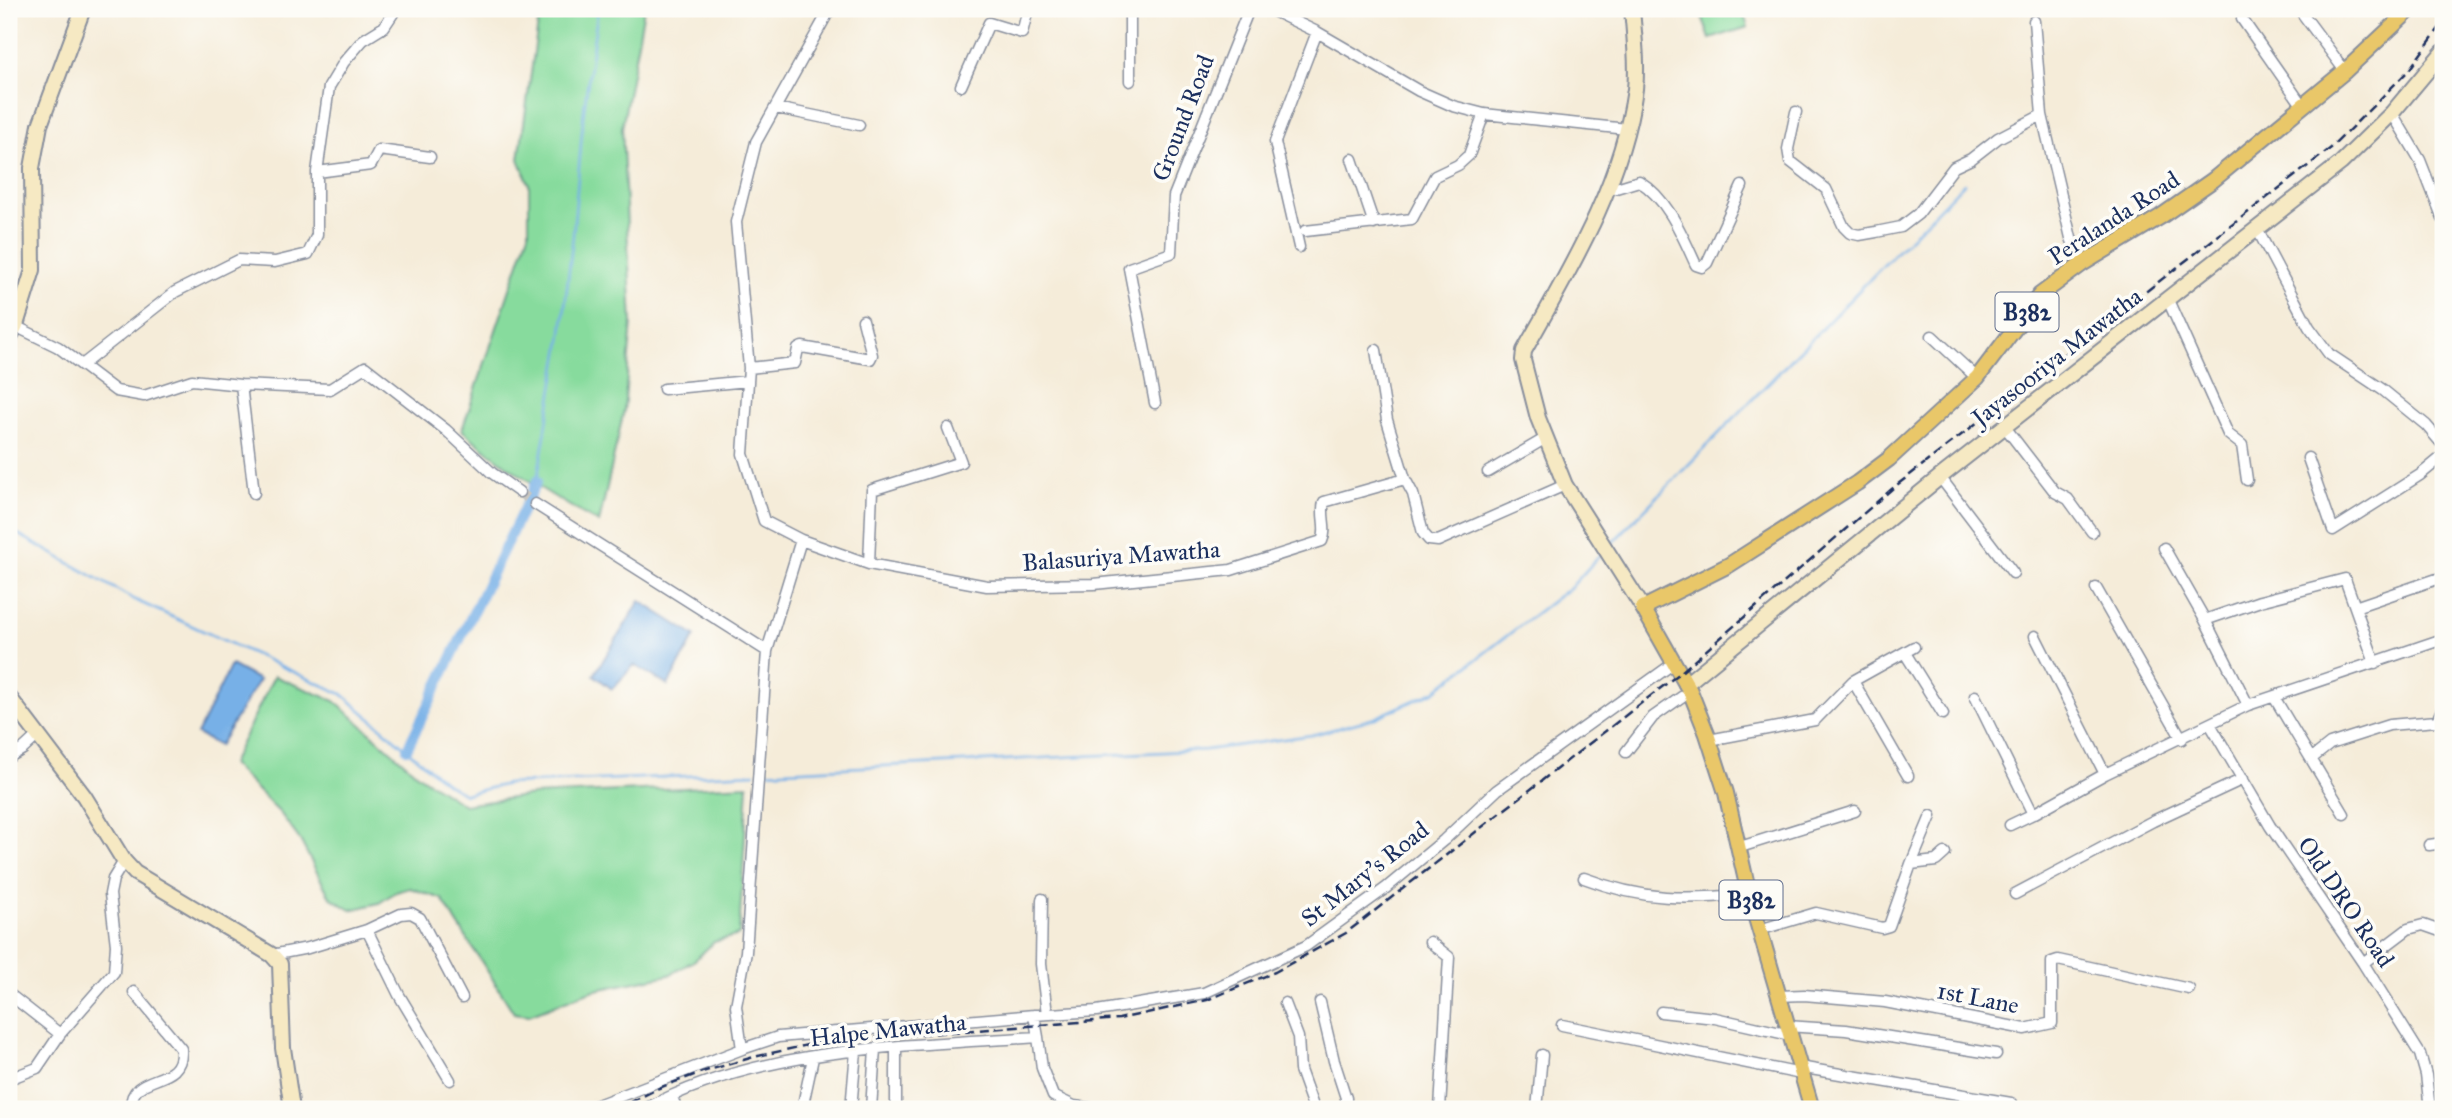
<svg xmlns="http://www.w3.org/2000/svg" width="2452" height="1118" viewBox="0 0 2452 1118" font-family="'IM FELL Great Primer',serif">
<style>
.green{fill:#87db9d;stroke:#51857e;stroke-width:2}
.water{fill:#77b0e7;stroke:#4970a2;stroke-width:2}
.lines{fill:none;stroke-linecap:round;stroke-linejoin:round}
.stream{stroke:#77b0e7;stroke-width:2.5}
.canal{stroke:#77b0e7;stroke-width:10}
.street-tunnel{stroke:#c9c6c0;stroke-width:10;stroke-dasharray:10 5;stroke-linecap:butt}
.street-casing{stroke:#888e9c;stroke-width:13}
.secondary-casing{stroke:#888e9c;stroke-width:18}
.primary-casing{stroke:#888e9c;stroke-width:18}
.street{stroke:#fff;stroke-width:10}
.secondary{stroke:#f6e9c3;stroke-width:14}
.primary{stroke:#e9c769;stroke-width:14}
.rail{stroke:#1b2f5e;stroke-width:2.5;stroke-dasharray:10 5;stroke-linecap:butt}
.labels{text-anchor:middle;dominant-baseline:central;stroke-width:7;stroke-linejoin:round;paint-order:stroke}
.shield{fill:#fdfcf7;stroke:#5f6c8c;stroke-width:2}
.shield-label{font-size:23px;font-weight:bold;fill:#1b2f5e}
.street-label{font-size:24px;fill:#1b2f5e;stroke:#fdfcf7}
</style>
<rect width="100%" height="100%" fill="#fdfcf7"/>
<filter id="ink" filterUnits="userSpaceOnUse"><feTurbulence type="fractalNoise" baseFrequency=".0143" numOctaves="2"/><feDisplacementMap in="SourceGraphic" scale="14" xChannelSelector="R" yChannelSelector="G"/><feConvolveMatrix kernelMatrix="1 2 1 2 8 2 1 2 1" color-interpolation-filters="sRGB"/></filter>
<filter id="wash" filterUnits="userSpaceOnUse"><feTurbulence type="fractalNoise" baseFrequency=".00686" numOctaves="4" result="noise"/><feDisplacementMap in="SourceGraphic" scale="28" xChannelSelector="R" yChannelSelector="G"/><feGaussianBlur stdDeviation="1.57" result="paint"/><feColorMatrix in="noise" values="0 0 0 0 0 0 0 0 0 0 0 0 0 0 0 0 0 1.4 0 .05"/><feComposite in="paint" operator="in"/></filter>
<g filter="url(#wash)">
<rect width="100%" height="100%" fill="#f5ecd9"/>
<path class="green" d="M540,9h104l-22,119 10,195 -8,87 -25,113c-49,-28 -94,-55 -137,-93l67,-197v-49l-10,-25z
M1742,9l6,18 -38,12 -10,-29z
M274,676l61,25 83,74 46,30 69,-10 215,-10 -9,150 -25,7 -19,18 -26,15 -78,16 -62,24 -15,-2 -72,-114 -32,-11 -14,4 -17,11 -28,7 -21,-13 -30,-57 -20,-27 -49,-49z"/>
<path class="water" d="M640,601l55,35 -27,49 -34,-20 -22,24 -18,-14z
M231,665l28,15 -40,66 -22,-12z"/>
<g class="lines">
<path class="stream" d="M537,481l24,-140 12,-106 11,-126 14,-100
M9,529l126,71 207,94 104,89 19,11 42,-10 248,-11
M1609,546l355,-363
M762,772l444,-22 106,-15 63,-17 60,-27 137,-105 30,-33"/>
<path class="canal" d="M407,749l130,-268"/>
</g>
</g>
<g filter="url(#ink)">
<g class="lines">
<path class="street-tunnel" d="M519,492l16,12"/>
<defs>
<path id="street" d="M1130,9v72
M1269,9l48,23 102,59 34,15 31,8 143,15
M2299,9l46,62
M2242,19l60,86
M2034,21l8,94 29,123 11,26
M961,86l28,-63 33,10 6,-24
M776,108l83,17
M1796,112l-8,37 2,12 36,28 18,38 6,6 9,2 17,-3 25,-5 17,-13 36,-47 17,-8 27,-21 44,-23
M2392,113l28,47 23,59
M1352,159l22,65
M317,172l54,-7 8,-15 51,7
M1609,187l7,1 23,-7c29,18 43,54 57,84l6,2 5,-4 35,-77
M2257,229l52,98 20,27 54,36 43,35 17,20
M1305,231l107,-12 23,-43 23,-11 11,-10 15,-41
M1299,247l-24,-105 42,-110
M2168,300l60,134 14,11 5,35
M13,325l45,22 58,44 28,5 48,-16 49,5 89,4 35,-22 81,63 46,43 27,19
M1932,336l45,42
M1376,350l11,70 18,59 8,15 10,39 6,7 9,1 127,-56
M82,365l93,-73 64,-32 36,2 33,-8 9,-19v-63l12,-85 15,-25 19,-22 21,-13 12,-18
M749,368l46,-5 3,-14 4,-2 68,12 2,-4 -9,-35
M241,385l13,108
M664,389l84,-8
M1155,403l-26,-135 42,-15 3,-57 75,-187
M2005,427l50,65 13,7 24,33
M2308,458l25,72 87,-55 23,-19
M1488,472l58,-34
M1940,477l73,96
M535,504l232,147 -21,301 -10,54 6,43
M801,540l68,24 118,22 107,-2 137,-14 91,-29c6,-12 -2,-26 2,-39l81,-23
M2164,548l41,72
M869,564l3,-74 89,-28 -13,-34
M2096,588l86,151
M2355,607l88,-30
M2035,636l70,138 143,-69 195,-66
M767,651l34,-111 -37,-19 -21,-67 6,-86 -13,-146 20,-80 74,-133
M1905,653l38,61
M1853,681l61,-34
M1975,696l58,118 72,-40
M2274,697l70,117
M2248,705l-43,-85 55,-19 85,-22 30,84
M2210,724l60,102 93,137 57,91 6,21 4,34
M1709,740l106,-20 38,-39 55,95
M1626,752l27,-35 37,-26
M9,757l14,-8 15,-14
M2311,759l19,-15 59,-19 48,-4 6,-14
M2010,825l23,-11
M2429,845l14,-2
M1737,848l118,-37
M1911,864l20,-48
M1584,878c60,23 102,22 165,16
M2015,894l138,-73 90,-42
M1042,899l-1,65 6,50
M367,930l32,65 51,85
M1759,930l57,-17 66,15 7,-2 22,-62 25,-3 9,-8
M1430,942l19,15 -9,152
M272,955l36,-7 59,-18 34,-16 10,-1 9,5 42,80
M2363,963l45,-34 15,-4 20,7
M9,994l51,40
M1778,996l26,-1 81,7 140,27 27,-6v-61l6,-2 131,29
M1320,1002l14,59 12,37v11
M1285,1003l13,34 2,33 14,39
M1661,1012l54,6 75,17
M1034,1015l4,22
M1562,1025l239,49
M1787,1026l59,4 150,24
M1799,1067l212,36
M9,1079l28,-11 23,-34 54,-62 2,-27 -6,-51 3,-15 11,-18
M672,1096l4,13
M131,1109c-2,-40 53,-19 50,-60l-47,-57
M587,1109l155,-60 36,-12 256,-22 63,-4 107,-18 102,-47 80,-58 58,-48 53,-50 177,-127
M645,1109c116,-63 264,-63 393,-72l4,31 11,28 21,10 22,3
M802,1109l11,-51
M851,1109l5,-58
M871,1109l4,-60
M896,1109v-62
M1537,1109l5,-54"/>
<path id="secondary" d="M1632,9c2,26 6,54 3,80 -13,95 -65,180 -111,262l-1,9 15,58 27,67 78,123
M9,339l7,-14 17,-55 -1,-102 8,-43 43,-116
M1686,684l254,-207 401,-314 51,-50 51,-61
M9,697l75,99 40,65 11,12 137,82 8,9 3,84 9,61"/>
<path id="primary" d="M1812,1109l-63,-215 -23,-101 -19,-59 -17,-43 -47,-83 86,-43 128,-82 32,-24 88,-81 63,-83 42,-31 78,-47 53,-37 132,-109 66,-62"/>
</defs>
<use href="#street" class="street-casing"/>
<use href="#secondary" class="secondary-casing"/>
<use href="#primary" class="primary-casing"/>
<use href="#street" class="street"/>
<use href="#secondary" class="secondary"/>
<use href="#primary" class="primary"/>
<path class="rail" d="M617,1109l42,-21 43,-16 52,-15 67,-15 298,-23 88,-19 68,-28 71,-39 334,-260 213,-185 438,-340 78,-78 34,-47"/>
</g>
</g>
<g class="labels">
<g class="shield">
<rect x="1995.5" y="292.5" width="63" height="39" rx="5"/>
<rect x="1719.5" y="880.5" width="63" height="39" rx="5"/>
</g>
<g class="shield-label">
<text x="2027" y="312">B382</text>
<text x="1751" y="900">B382</text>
</g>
<g class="street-label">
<text transform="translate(1183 118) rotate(-69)">Ground Road</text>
<text transform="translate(2114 218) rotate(-33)">Peralanda Road</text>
<text transform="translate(2057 357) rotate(-38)">Jayasooriya Mawatha</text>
<text transform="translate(1121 556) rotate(-4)">Balasuriya Mawatha</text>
<text transform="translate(1365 874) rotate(-38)">St Mary's Road</text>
<text transform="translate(2346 902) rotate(56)">Old DRO Road</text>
<text transform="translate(1978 998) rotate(11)">1st Lane</text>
<text transform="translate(888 1030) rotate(-6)">Halpe Mawatha</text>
</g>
</g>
<rect width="2452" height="1118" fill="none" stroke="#fdfcf7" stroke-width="35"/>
</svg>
